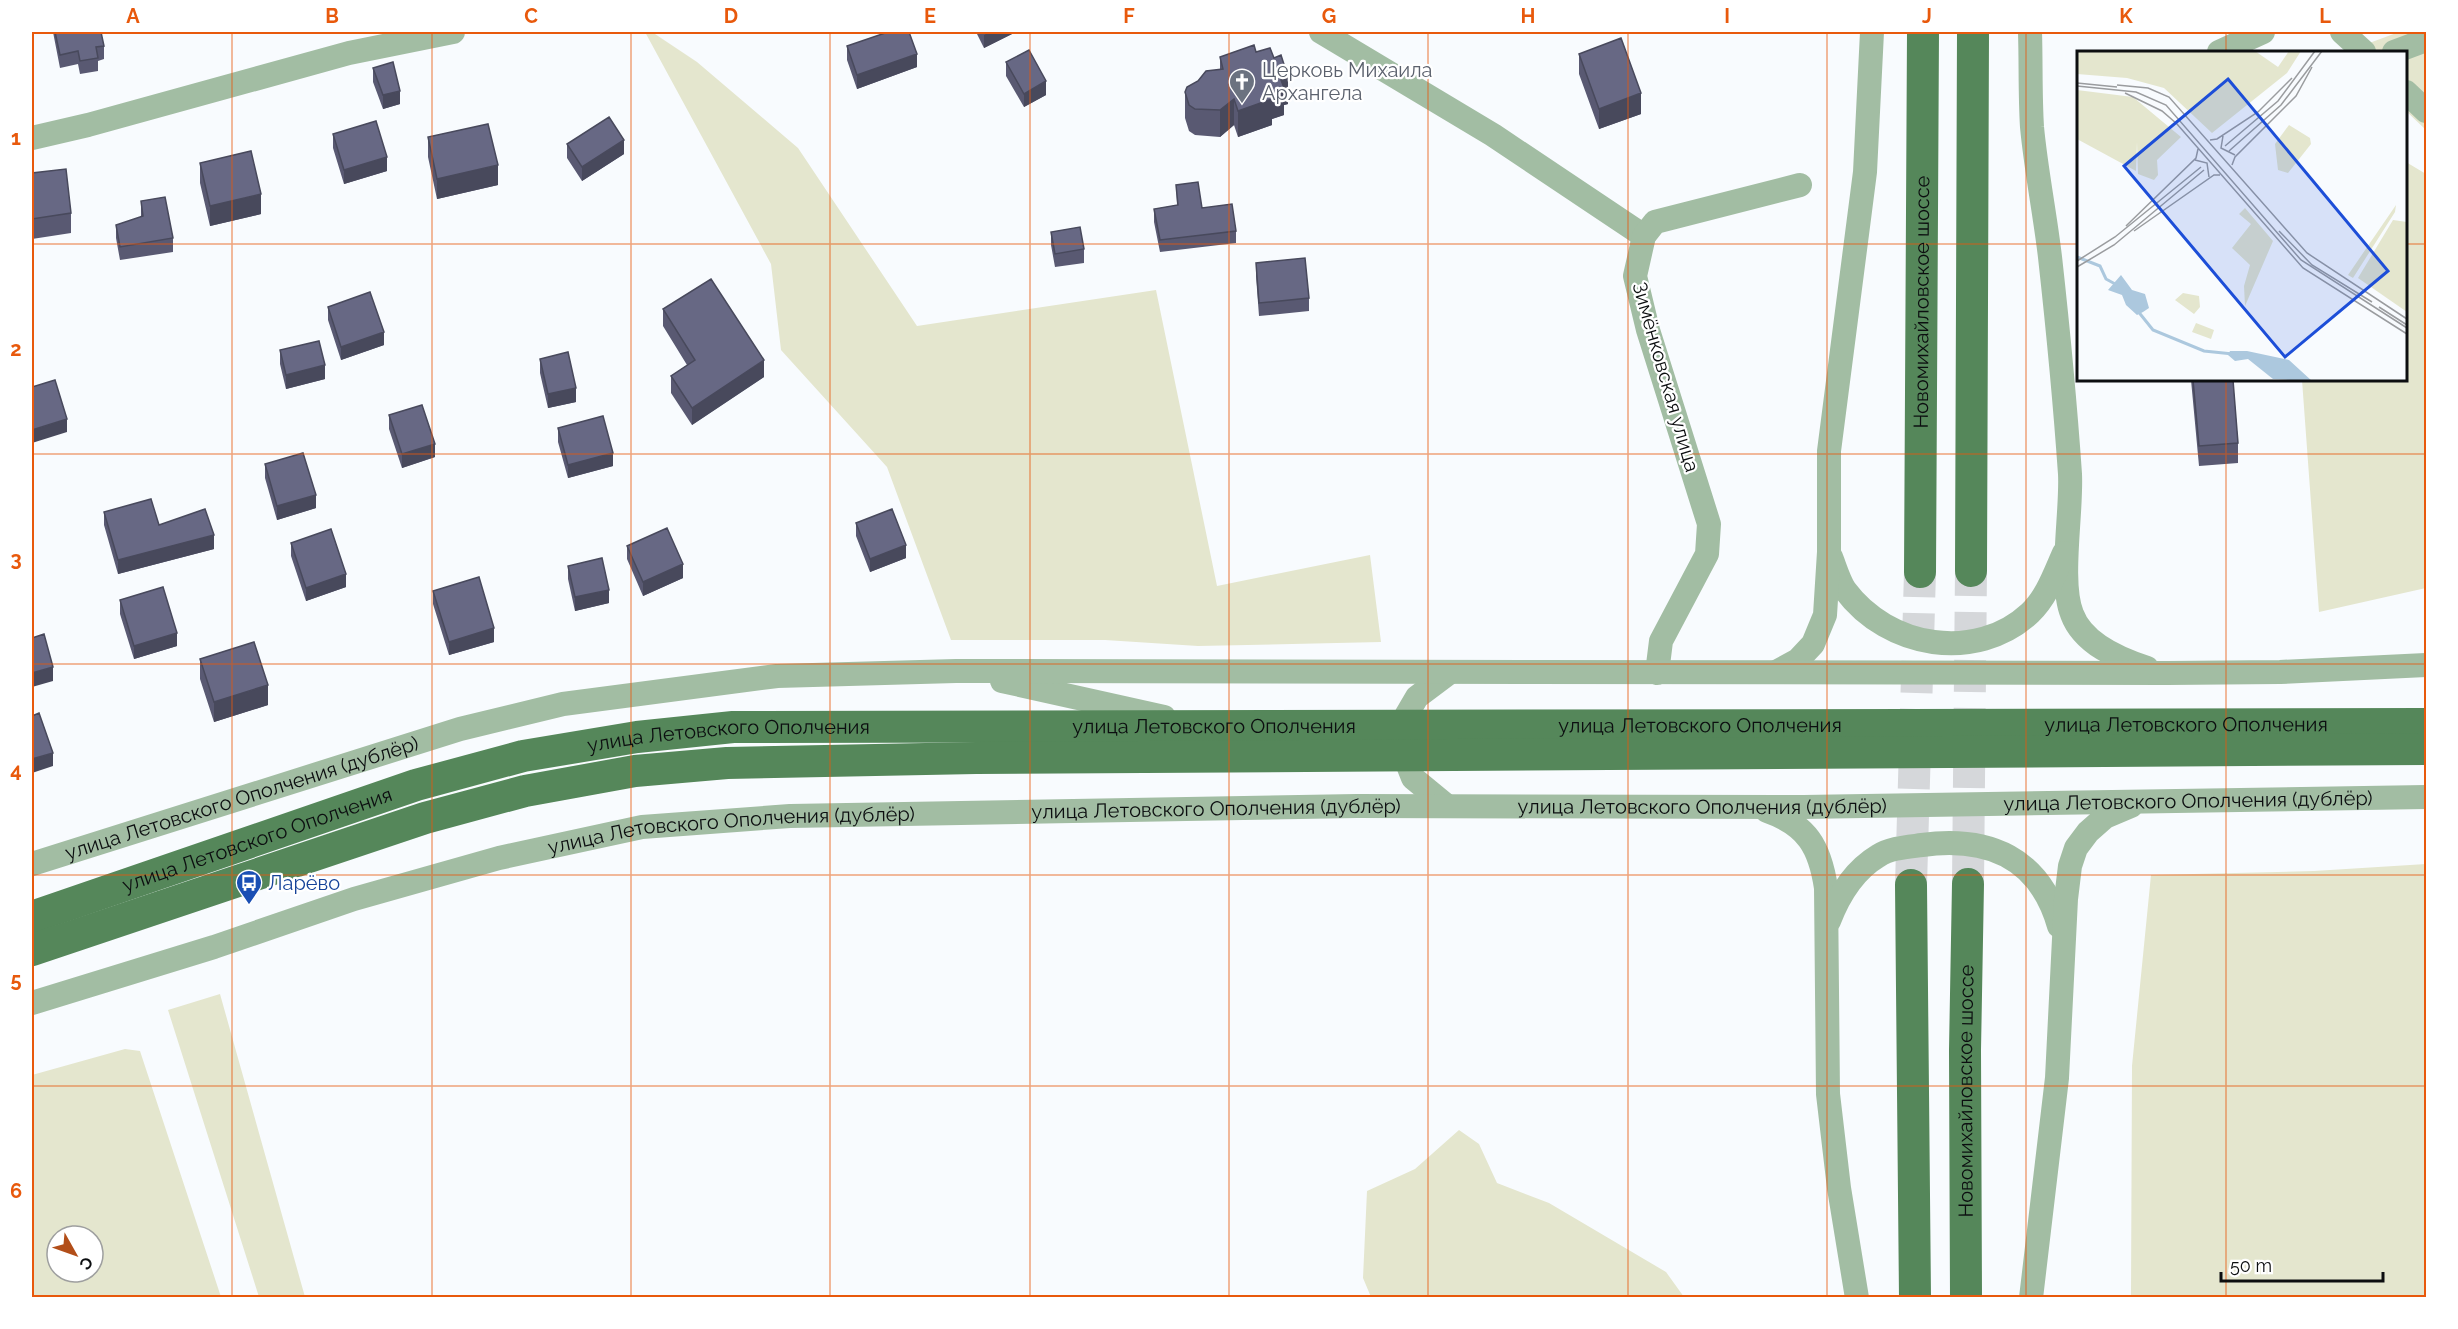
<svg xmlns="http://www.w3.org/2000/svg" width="2458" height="1329" viewBox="0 0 2458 1329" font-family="Raleway,sans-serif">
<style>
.green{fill:#e4e6ce;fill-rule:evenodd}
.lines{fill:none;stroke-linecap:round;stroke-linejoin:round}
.major-tunnel{stroke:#d5d7da;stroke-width:32;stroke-dasharray:32 16;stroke-linecap:butt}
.minor{stroke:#a2bda3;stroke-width:24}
.major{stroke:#55875a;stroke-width:32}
.wall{fill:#595972}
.shaded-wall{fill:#48495c}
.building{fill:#676884;stroke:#48495c;stroke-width:1.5}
.grid{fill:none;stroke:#e8590c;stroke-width:1.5;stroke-opacity:0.55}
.labels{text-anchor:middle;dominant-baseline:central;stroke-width:4.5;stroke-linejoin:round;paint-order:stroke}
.worship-label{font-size:20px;fill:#5b616d;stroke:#fff;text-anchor:start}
.street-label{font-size:20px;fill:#0c0e10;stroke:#fff}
.transit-label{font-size:20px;fill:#164399;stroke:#fff;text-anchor:start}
.inset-river{fill:none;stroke:#acc8de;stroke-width:3}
.inset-road{fill:none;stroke:#9a9c9f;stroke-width:1.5}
.view{fill:#1d4ed8;fill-opacity:0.15;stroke:#1d4ed8;stroke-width:3}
.inset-edge{fill:none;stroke:#0c0e10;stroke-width:3}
.neatline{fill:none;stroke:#e8590c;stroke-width:2}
.grid-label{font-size:20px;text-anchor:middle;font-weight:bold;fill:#e8590c}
</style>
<rect width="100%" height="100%" fill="#f8fbfe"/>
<path class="green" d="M645,32h7l45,30 101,86 119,178 239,-36 61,296 153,-31 11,87 -183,4 -93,-6h-154l-64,-173 -106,-117 -10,-86z
M2399,32h27v98l-20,-19v-59h-61z
M2406,162l20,12v414l-107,24 -17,-232h104z
M2426,864v433h-295l1,-231 19,-191 163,-4z
M220,994l85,303h-46l-91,-287z
M125,1049l15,2 81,246h-189v-222zM57,1236h36v36h-36z
M1459,1130l20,14 18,39 52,20 117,69 18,25h-313l-8,-19 4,-87 48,-22z"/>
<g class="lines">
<path class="major-tunnel" d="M1968,884l3,-313
M1911,885l9,-313"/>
<g class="minor">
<path d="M1321,32l172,103 151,101"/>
<path d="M2030,32c1,31 0,63 2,95 4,43 13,87 18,130 8,72 15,145 20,217 2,38 -11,108 2,140 11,30 47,45 75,54"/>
<path d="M2342,32l22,20"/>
<path d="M2219,52l44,-20"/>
<path d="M2394,52l32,-12"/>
<path d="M2406,92l20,19"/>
<path d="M32,138l56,-13 261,-72 104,-21"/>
<path d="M1831,557c4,10 8,24 14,33 43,58 131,73 185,23 17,-16 25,-40 34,-60"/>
<path d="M1776,672l22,-12 15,-16 12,-29 4,-63v-101l36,-279 7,-140"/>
<path d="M1657,673l4,-32 46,-87 2,-30 -61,-194 -13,-54 9,-40 11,-14 145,-37"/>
<path d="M1002,681l162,36"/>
<path d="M1447,806l-34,-28 -9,-23 -4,-29 17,-29 32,-24"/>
<path d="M1767,811c40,14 53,36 59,77l2,206 11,94 18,110"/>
<path id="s1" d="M32,864l428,-135 103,-25 214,-28 179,-5 1211,2 113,-1 146,-7"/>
<path d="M1829,921c10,-26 24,-50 49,-65 12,-8 29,-9 44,-11 67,-9 118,13 137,81"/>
<path id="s2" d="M32,1003l182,-56 140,-48 145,-41 143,-31 148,-11 567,-10 446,1 623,-10"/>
<path d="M2031,1298l26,-220 9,-179 4,-33 6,-18 12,-16 17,-15 26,-11"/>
</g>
<g class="major">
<path d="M1971,571l2,-539"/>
<path id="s3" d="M1920,572l3,-540"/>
<path d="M1911,885l4,413"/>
<path id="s4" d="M32,917l384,-132 107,-29 114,-19 96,-10 1693,-3"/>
<path d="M32,950l393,-132 100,-27 110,-20 92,-8 249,-5 1450,-9"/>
<path id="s5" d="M1966,1298l-1,-248 3,-166"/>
</g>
</g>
<path class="wall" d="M53,32h48l3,14v13l-6,2v10l-18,3 -2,-10 -18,4z
M976,32h40l-32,16z
M847,46l70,21 -60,22 -10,-29z
M1256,52l32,52 -4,1v10l-12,4v6l-34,12 -4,-12 -14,12 -25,-2 -6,-4 -4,-13v-26l13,-11 22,-12v-12z
M1579,54l62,60 -42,15 -20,-55z
M1006,62l40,33 -22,12 -18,-31z
M373,68l27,36 -17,5 -10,-27z
M333,134l54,37 -43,13 -11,-36z
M428,137l70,48 -61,14 -9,-42z
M567,144l57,10 -42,27 -15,-23z
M200,163l61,51 -51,12 -10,-43z
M32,173l39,40v20l-39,6z
M1176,185l26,23 34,23v12l-76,9 -6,-30v-13l23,-4z
M141,201l32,37v14l-53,8 -4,-22v-13l25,-8z
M1051,232l33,17v14l-29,4 -4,-22z
M1256,263l53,35v13l-50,5 -3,-40z
M328,307l56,38 -43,15 -13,-40z
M663,309l101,68 -72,48 -21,-32v-17l16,-11 -24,-39z
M280,350l45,29 -39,10 -6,-25z
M540,359l36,43 -28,6 -8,-35z
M2191,380h42l5,63v20l-39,3z
M389,415l46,42 -33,11 -13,-39z
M558,428l55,38 -45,12 -10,-36z
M265,464l51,44 -39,12 -12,-42z
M104,512l55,13 55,24 -96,25 -14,-49z
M856,523l50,35 -36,14 -14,-36z
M291,543l55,44 -40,14 -15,-45z
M627,546l56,32 -40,18 -16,-37z
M568,566l41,37 -34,8 -7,-32z
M433,591l61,51 -45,13 -16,-51z
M120,600l57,46 -43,13 -14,-45z
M200,659l68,46 -54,17 -14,-43z"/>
<path class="shaded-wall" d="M990,32h26l-32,16v-13z
M917,54v13l-60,22v-14z
M1288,77v27l-4,1v10l-12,4v6l-34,12v-26l32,-18 11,-13z
M1046,81v14l-22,12v-13z
M400,91v13l-17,5v-14z
M1641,93v21l-42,15v-20z
M1234,99v26l-14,12v-27z
M624,140v14l-42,27v-14z
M387,157v14l-43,13v-14z
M498,165v20l-61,14v-20z
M261,194v20l-51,12v-20z
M384,332v13l-43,15v-13z
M764,360v17l-72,48v-17z
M325,365v14l-39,10v-14z
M576,388v14l-28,6v-14z
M67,419v13l-35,11v-13z
M435,444v13l-33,11v-14z
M613,453v13l-45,12v-13z
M316,495v13l-39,12v-14z
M214,535v14l-96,25v-14z
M906,545v13l-36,14v-13z
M683,564v14l-40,18v-14z
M346,574v13l-40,14v-13z
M609,590v13l-34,8v-14z
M494,628v14l-45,13v-13z
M177,633v13l-43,13v-13z
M53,667v14l-21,6v-14z
M268,685v20l-54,17v-20z
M53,753v13l-21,7v-14z"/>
<path class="building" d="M55,32h46l3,14 -8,1 2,11 -18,3 -2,-10 -18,4z
M888,32h21l8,22 -60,21 -10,-29z
M1621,38l20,55 -42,16 -20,-55z
M1254,45l2,7 14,-4 4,10 7,-3 7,22 -7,3 3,8 -14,5 2,6 -34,12 -4,-12 -14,11 -25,-1 -6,-4 -4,-13 2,-5 11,-6 8,-10 17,-2 -3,-12z
M1029,50l17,31 -22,13 -18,-32z
M393,62l7,29 -17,4 -10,-27z
M609,117l15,23 -42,27 -15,-23z
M376,121l11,36 -43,13 -11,-36z
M488,124l10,41 -61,14 -9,-42z
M251,151l10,43 -51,12 -10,-43z
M66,169l5,44 -39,6v-46z
M1198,182l4,26 30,-4 4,27 -76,9 -6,-31 24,-4 -2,-20z
M165,197l8,41 -53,9 -4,-22 27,-9 -2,-15z
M1080,227l4,22 -29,5 -4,-22z
M1305,258l4,40 -50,5 -3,-40z
M711,279l53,81 -72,48 -21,-32 24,-16 -32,-51z
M370,292l14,40 -43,15 -13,-40z
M319,341l6,24 -39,10 -6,-25z
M568,352l8,36 -28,6 -8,-35z
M55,380l12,39 -35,11v-43z
M2193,380h40l5,63 -39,3z
M422,405l13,39 -33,10 -13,-39z
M603,416l10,37 -45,12 -10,-37z
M303,453l13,42 -39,11 -12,-42z
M151,499l8,26 46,-16 9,26 -96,25 -14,-48z
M892,509l14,36 -36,14 -14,-36z
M667,528l16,36 -40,18 -16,-36z
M331,529l15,45 -40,14 -15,-45z
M602,558l7,32 -34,7 -7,-31z
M479,577l15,51 -45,14 -16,-51z
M163,587l14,46 -43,13 -14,-46z
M44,634l9,33 -21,6v-35z
M254,642l14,43 -54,17 -14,-43z
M39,713l14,40 -21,6v-43z"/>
<path class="grid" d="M232,32v1266M432,32v1266M631,32v1266M830,32v1266M1030,32v1266M1229,32v1266M1428,32v1266M1628,32v1266M1827,32v1266M2026,32v1266M2226,32v20M32,244h2046M2406,244h20M2226,380v918M32,454h2394M32,664h2394M32,875h2394M32,1086h2394"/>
<defs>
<symbol id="church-pin" viewBox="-11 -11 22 30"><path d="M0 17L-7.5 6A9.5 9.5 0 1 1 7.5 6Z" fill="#6b7280" stroke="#fff"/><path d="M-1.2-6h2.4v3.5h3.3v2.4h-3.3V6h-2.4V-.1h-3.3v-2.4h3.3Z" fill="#fff"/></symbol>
<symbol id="bus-pin" viewBox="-11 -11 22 30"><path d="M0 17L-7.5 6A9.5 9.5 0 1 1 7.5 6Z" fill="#1a4fb4" stroke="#fff"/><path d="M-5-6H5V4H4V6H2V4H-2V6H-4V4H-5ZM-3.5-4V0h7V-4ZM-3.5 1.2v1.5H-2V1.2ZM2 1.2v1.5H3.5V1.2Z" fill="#fff"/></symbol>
</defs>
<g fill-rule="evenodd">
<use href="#church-pin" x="1227" y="67" width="30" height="40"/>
<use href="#bus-pin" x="234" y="868" width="30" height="40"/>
</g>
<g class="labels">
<g class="worship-label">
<text x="1262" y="70">Церковь Михаила<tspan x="1262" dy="23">Архангела</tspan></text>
</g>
<g class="street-label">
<text stroke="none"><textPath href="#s3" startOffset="270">Новомихайловское шоссе</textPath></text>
<text transform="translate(1666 377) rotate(74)">Зимёнковская улица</text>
<text stroke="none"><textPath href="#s4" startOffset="2182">улица Летовского Ополчения</textPath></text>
<text stroke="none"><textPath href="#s4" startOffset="1696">улица Летовского Ополчения</textPath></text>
<text stroke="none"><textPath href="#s4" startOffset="1210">улица Летовского Ополчения</textPath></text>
<text stroke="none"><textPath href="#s4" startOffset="724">улица Летовского Ополчения</textPath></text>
<text stroke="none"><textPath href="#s1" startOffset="220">улица Летовского Ополчения (дублёр)</textPath></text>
<text stroke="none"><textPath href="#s2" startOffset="2182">улица Летовского Ополчения (дублёр)</textPath></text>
<text stroke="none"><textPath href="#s2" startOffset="1696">улица Летовского Ополчения (дублёр)</textPath></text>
<text stroke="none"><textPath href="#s2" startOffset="1210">улица Летовского Ополчения (дублёр)</textPath></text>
<text stroke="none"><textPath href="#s2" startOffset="724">улица Летовского Ополчения (дублёр)</textPath></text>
<text stroke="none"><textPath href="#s4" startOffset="238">улица Летовского Ополчения</textPath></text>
<text stroke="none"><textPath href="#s5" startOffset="207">Новомихайловское шоссе</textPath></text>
</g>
<g class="transit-label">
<text x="268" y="883">Ларёво</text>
</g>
</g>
<g transform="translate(2077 51)">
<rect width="330" height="330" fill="#f8fbfe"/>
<path d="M0,0h178l23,16 11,-16h12l-14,22 -75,60 -48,-45 -37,-10 -50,-4zM0,39l56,7 48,40 -24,23 1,15 -4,5 -16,-6 -1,-32 -1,29 -59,-32zM212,74l21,13 1,6 -23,29 -10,-3 -3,-26zM319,154l-1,7 -42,66 -5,-3zM168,157l28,33 -28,65 -1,-20 6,-21 -18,-17 19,-24 -12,-10zM316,169l14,2v90l-49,-34zM106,242l16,3 1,11 -6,7 -19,-14zM119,272l18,7 -3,9 -19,-7z" fill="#e4e6ce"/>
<path d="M44,224l11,15 13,4 4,14 -6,4 -6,3 -11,-10 -4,-10 -14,-5zM153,300h17l42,9 23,21 -39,-2 -25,-20 -13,2 -7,-6z" fill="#acc8de"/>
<path class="inset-river" d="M0,206l23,9 6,13 11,6M60,259l16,20 51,21 29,3"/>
<path class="inset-road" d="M0,32l40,4M40,34l31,3 21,9 138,156 100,66M0,35l59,6 30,13 135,155 106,68M48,42l37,18 15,13 126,144 104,66M146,85l-2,12 14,7M133,89l7,-1 41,-27 34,-34M148,95l53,-45 37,-50M152,100l52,-46 41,-54M118,109l12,3 2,14M155,114l3,-8 61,-61 16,-29M49,175l70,-68 2,-9M57,180l80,-56h6M202,180l33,34 60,37M0,210l38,-24 86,-70M0,216l37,-22 90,-75M302,256l28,18"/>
<path class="view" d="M151,28l160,192 -103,86 -161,-191z"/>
<rect width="330" height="330" class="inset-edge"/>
</g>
<rect width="2458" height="1329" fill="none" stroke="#ffffff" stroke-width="66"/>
<g transform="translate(75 1254) rotate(130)"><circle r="28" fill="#ffffff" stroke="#9e9f9f" stroke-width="1.5"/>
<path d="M0-4.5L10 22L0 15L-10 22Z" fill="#b24e19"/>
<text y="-9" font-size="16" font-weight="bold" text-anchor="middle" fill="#0c0e10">С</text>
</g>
<path d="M2221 1272v9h162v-9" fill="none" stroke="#0c0e10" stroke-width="3"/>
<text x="2230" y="1272" font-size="18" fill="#0c0e10" stroke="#ffffff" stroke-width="4.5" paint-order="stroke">50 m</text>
<rect x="33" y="33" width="2392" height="1263" class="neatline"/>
<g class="grid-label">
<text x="133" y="23">A</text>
<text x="332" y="23">B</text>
<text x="531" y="23">C</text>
<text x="731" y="23">D</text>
<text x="930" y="23">E</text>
<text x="1129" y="23">F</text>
<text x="1329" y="23">G</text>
<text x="1528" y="23">H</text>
<text x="1727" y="23">I</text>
<text x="1927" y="23">J</text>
<text x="2126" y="23">K</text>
<text x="2325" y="23">L</text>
<text x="16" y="145">1</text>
<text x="16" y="356">2</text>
<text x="16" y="566">3</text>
<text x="16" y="777">4</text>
<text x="16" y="987">5</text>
<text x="16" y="1198">6</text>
</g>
</svg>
